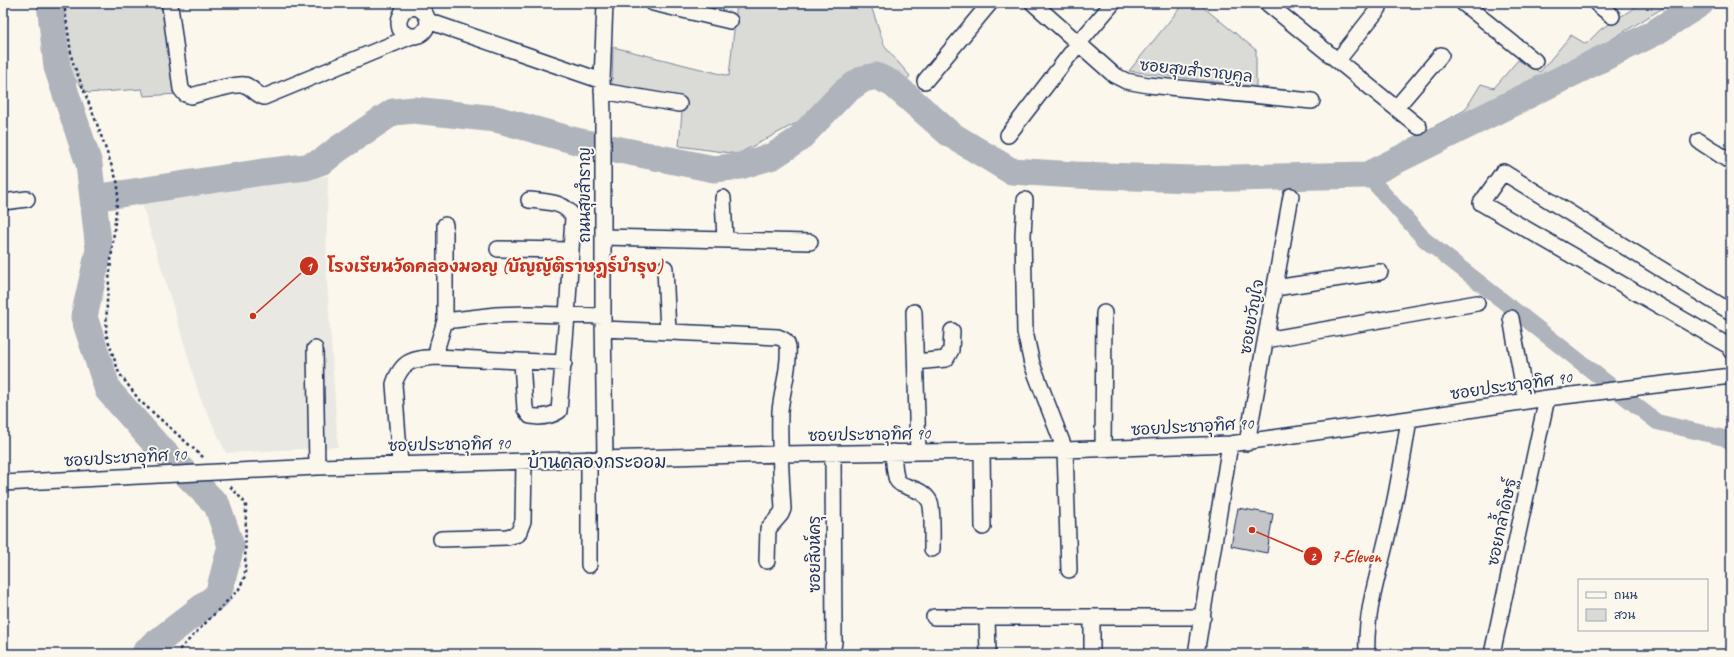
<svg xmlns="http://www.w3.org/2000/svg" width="1734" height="657" viewBox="0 0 1734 657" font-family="Caveat,'Playpen Sans Thai',sans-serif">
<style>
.built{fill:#eae8e2}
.green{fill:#dadad7;stroke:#7a849a}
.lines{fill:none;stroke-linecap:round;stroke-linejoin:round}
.canal{stroke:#afb3bb;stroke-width:16}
.river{stroke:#afb3bb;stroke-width:27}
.building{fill:#c3c5c9;stroke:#1b2f5e}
.minor-casing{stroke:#1b2f5e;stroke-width:18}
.path{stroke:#1b2f5e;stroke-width:2.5;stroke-dasharray:3 3;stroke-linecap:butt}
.minor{stroke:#fbf7ec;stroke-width:15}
.labels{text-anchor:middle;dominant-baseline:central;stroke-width:4;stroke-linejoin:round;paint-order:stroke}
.street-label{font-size:16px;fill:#1b2f5e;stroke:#fbf7ec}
.quarter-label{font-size:18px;fill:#1b2f5e;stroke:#fbf7ec}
.leader{fill:none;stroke:#c8321e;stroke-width:1.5}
.callout-dot{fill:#c8321e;stroke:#fbf7ec;stroke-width:1.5}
.mark-label{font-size:12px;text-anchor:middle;font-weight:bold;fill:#fff}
.callout-label{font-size:17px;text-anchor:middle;font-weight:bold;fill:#c8321e;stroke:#fbf7ec;stroke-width:4;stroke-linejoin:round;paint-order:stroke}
</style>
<rect width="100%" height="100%" fill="#fbf7ec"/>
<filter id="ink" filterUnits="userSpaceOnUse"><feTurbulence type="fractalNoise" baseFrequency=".025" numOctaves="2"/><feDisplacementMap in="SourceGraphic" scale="8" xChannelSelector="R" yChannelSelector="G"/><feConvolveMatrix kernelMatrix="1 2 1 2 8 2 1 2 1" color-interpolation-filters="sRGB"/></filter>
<g filter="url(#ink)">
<path class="built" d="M328,176l-2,90 12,181 -112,6 -27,-58 -15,-52 -42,-139 47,-10z"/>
<path class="green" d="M66,3h95l17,91 -34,2 -2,-7 -54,4 -21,-22 -4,-48z
M737,3h133l15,44 25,29 -5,6 -21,-11 -14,-4 -15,5 -28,19 -25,29 -64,34 -59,-8 4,-45 -71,-13 1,-41 116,29z
M1184,3h14l58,47v37l-127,-16z
M1642,3h29l-111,68 -178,83 83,-44 16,-26 13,4 24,-28 22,12 31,-37 15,9 15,-15z"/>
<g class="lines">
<path class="canal" d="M1367,175l58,65 232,182 67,16 7,4"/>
<path class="river" d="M50,3l7,64 32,97 10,86 -15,67 24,73 46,52 63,63 14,41 -13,49 -72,56 -1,3
M94,198l169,-26 43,-5 17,-6 15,-12 55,-37 21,-2 82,9 80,22 138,28 26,-3 33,-10 25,-16 46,-48 19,-13 13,-3 17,8 57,50 61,37 64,4 117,4 175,-4 287,-142 47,-30"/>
</g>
<path class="building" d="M1238,508l35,6 -6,39 -36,-7z"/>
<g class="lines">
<defs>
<path id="minor" d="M171,3l-1,3 11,83 4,5 6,2c11,-3 44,-13 54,-11 7,2 11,10 19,12l148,-61
M404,3c1,12 -8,12 -4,26 9,11 23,9 28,-5 0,-9 -5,-15 -14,-17l-10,3
M605,3l-3,78 1,33v202l2,142
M653,3l77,18
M1033,3l81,72 12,6 22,4 164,16
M1267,3l152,124
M1463,3l72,58
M1596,3l16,13
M428,21l174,60
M1338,60l41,-52
M925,81l65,-78
M602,91l77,13
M1396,108l45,-53
M1008,135l70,-91 35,-41
M1699,141l32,21
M723,198l2,42
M1025,200l-2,35 2,97 7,32 33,86 4,120
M3,202l24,-3
M603,237l207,5
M498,249l73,1
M665,268l3,64
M1275,288l105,-16
M914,312l4,140
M1731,312l-228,-140 -22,31 248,143 2,5
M1511,318l15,83
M445,321v-96
M604,329l174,8c6,2 9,4 10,10 2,21 -6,43 -8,64 -1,33 1,65 3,98l-2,5 -13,15 -1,32
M1266,340l211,-37
M315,349l2,118
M436,357l128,6
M522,362l3,47 5,7c10,2 21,0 29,-5l8,-95 6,-99c-8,-16 -28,-15 -44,-17
M916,362l30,-3 5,-9 1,-19
M1247,443l44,-247
M1103,449l1,-136
M982,451l1,76
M893,452c1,8 1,21 4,28 5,9 25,6 33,22 3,8 2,37 2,47
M400,464l-6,-80c8,-24 19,-25 42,-27l2,-13 7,-23 51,-6 30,-1 77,2
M3,483l314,-16 463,-13 285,-4 165,-6 179,-25 138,-21 184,-22
M441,539l66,-2 11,-3 5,-13 1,-60
M589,565v-106
M934,617h269
M987,618l1,36
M832,654l2,-12 -1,-189
M1092,654v-37
M1196,654l34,-210
M1367,654c-2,-41 11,-78 20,-117 9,-39 16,-78 22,-118
M1492,654l55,-256"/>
</defs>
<use href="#minor" class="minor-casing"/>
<path class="path" d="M64,3l8,57 25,64 21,60v8l-11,109 -1,33 13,39 21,28 64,57
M175,654l64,-65 6,-13 1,-72 -17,-19"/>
<use href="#minor" class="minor"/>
</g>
</g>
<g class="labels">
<g class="street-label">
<text transform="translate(1196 71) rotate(6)">ซอยสุขสำราญคูล</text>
<text transform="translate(585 195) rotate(-90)">ถนนสุขสำราญ</text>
<text transform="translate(1252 317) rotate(-80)">ซอยขวัญใจ</text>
<text transform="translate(1511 386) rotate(-8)">ซอยประชาอุทิศ 90</text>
<text transform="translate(1192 427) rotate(-3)">ซอยประชาอุทิศ 90</text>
<text transform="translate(869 435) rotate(-1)">ซอยประชาอุทิศ 90</text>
<text transform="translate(449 445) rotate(-1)">ซอยประชาอุทิศ 90</text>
<text transform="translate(125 458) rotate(-3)">ซอยประชาอุทิศ 90</text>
<text transform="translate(1502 522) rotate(-78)">ซอยกล้ำดิษฐ์</text>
<text transform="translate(815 554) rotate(-90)">ซอยสิงห์ครุ</text>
</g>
<g class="quarter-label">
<text x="597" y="462">บ้านคลองกระออม</text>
</g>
</g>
<path class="leader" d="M253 316L309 266M1252 530L1313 556"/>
<g class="callout-dot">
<circle cx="253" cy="316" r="4"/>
<circle cx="1252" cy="530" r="4"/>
<circle cx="309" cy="266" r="10"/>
<circle cx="1313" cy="556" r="10"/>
</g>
<g class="mark-label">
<text x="309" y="271">1</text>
<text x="1313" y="561">2</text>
</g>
<g class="callout-label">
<text x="495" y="272">โรงเรียนวัดคลองมอญ (บัญญัติราษฎร์บำรุง)</text>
<text x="1356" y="562">7-Eleven</text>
</g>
<rect width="1734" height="657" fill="none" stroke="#fbf7ec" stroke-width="16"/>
<rect x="8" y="8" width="1718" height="641" fill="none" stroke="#1b2f5e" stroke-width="1.5" filter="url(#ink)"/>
<rect x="1578" y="579" width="130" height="52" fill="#fbf7ec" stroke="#a1a7b3"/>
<rect x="1586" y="592" width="20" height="6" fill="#fbf7ec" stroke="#a1a7b3"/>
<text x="1614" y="599" font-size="12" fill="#1b2f5e">ถนน</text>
<rect x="1586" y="609" width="20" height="12" fill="#dadad7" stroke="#a1a7b3"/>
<text x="1614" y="619" font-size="12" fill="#1b2f5e">สวน</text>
</svg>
